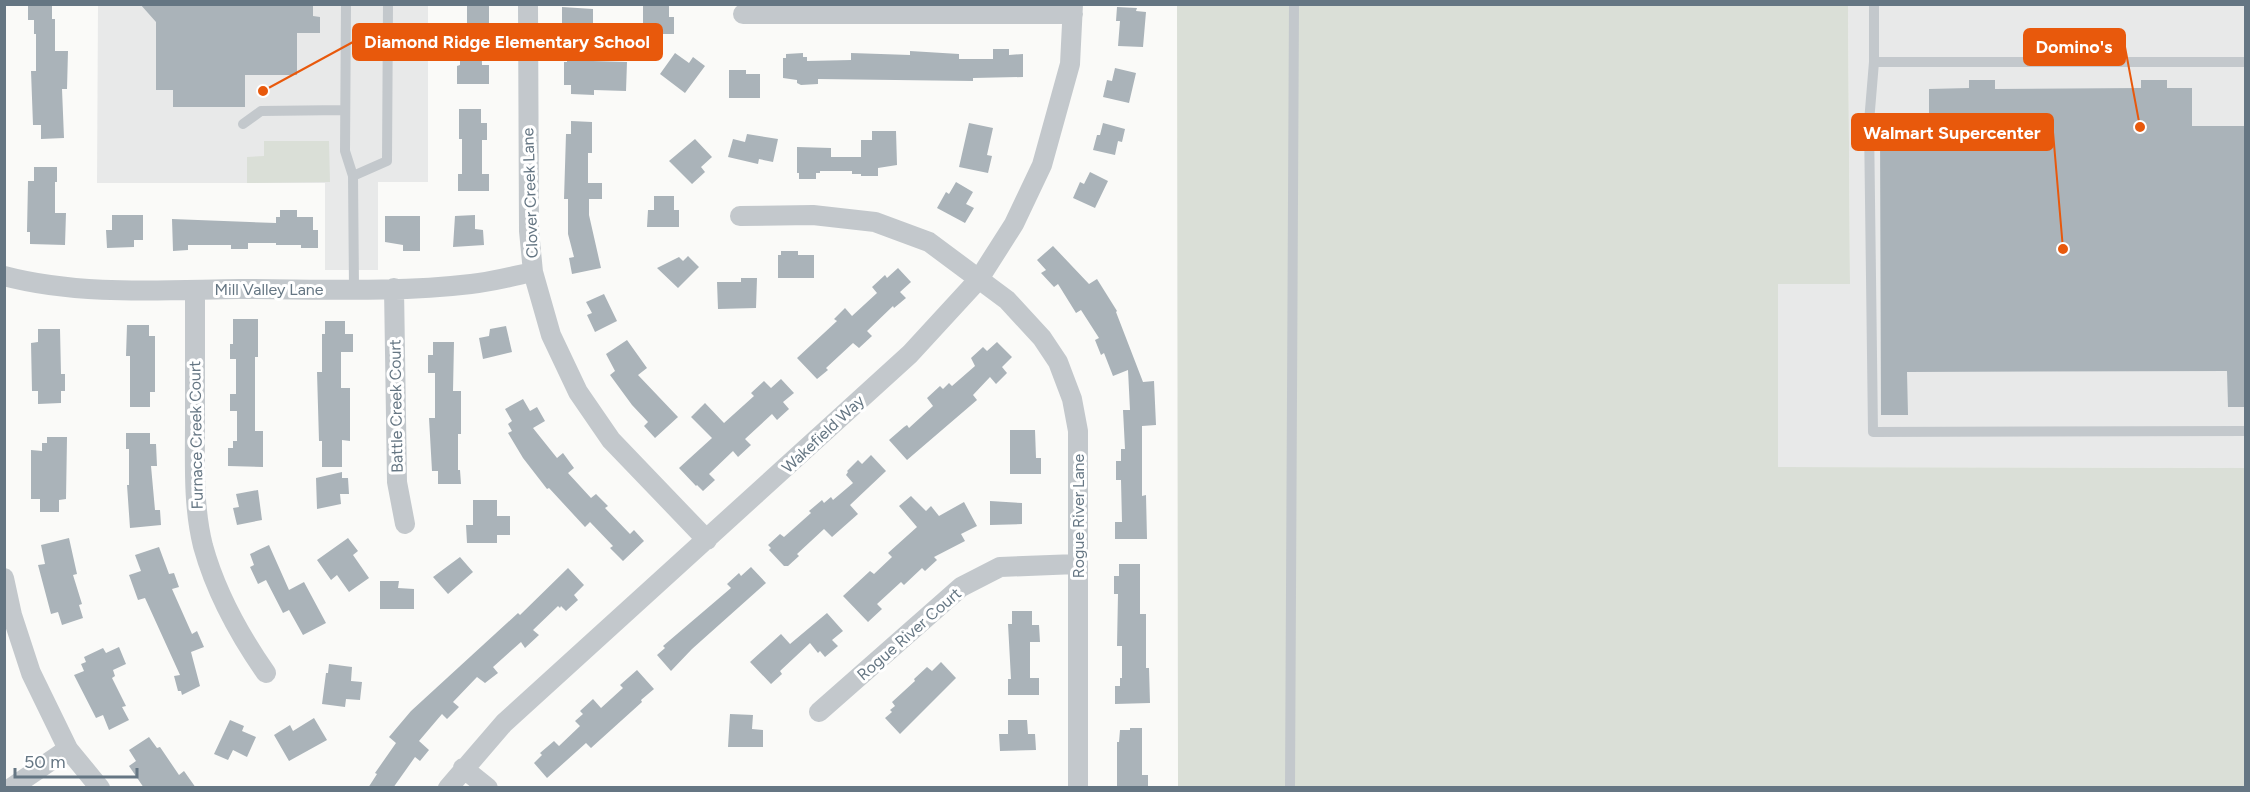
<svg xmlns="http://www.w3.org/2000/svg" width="2250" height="792" viewBox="0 0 2250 792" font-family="Figtree,sans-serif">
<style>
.built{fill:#e8e9e9}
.green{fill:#dadfd7}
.building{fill:#aab3b9}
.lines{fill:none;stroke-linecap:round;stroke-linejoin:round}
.lane{stroke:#c3c8cc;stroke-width:10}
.street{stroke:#c3c8cc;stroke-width:20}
.labels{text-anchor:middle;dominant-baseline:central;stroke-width:6;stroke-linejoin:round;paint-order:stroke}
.street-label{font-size:16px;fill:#657683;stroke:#fff}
.leader{fill:none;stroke:#e8590c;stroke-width:2}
.callout-dot{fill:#e8590c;stroke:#fff;stroke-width:2}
.callout{fill:#e8590c;stroke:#e8590c;stroke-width:2}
.callout-label{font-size:18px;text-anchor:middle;font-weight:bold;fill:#fff}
</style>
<rect width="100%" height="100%" fill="#fafaf8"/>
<path class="built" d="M98,5h330v177h-50v88h-53v-87h-228z
M1848,5h397v463l-467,-1v-183l72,-1z"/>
<path class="green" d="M1177,5h671l2,279h-72v183l467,1v319h-1067z
M264,141h65l1,41 -83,1v-26l17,-1z"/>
<path class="building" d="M28,4h24v15h3v32h13l-1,38h-5l2,49 -23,1v-14h-8l-2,-54h5v-37h-2v-14h-6z
M140,4h173v12l7,1v16h-23v42h-52v32h-72v-17h-17v-68z
M467,4h22v25h-8l1,36h7v19h-32v-18l3,-1v-13h7z
M643,4h26v13h5v17h-31z
M562,7l31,2v52l34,1 -1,29 -32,-1v5l-23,-1v-9h-7v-23h3v-39h-5z
M1117,7l20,1 -1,3 10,1 -3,35 -25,-1 2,-25h-4z
M993,49h16v6l14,-1v23l-50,1v3l-155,-2v5l-17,1 -4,-2v-3l-14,-2v-20h3v-4l17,-1v4h4v4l44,-1v-7l59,2v-4l49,3v5h34z
M675,53l14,10 4,-6 12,9 -20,27 -25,-19z
M1115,68l21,5 -7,30 -26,-6 4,-17 5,1z
M729,70h17v4h14v24h-31z
M1969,80h26v9l146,-1v-8h26v8h25v38h54v281h-18l-1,-36 -320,1 1,43h-27l-1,-290h49v-36l40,-1z
M459,109h22v14h6v17h-5v34h7v17h-31v-17h4v-35h-3z
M571,121l21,1v31h-4v30h14v16h-13v16l12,53 -29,6 -3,-16 5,-1 -6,-23v-35h-4l2,-65h5z
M969,123l24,5 -6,27 5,1 -4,17 -29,-6z
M1103,123l22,6 -3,13 -4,-1 -3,14 -22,-5 4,-15h3z
M872,131h24l1,34 -19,3v8h-17v-2h-9v-3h-32v2h-4v6h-17v-6h-2v-26l34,1v9h30v-17h11z
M747,134l31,5 -5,23 -14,-3 -1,5 -30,-7 5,-18 12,3z
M695,139l17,18 -11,10 4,5 -13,12 -23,-23z
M34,167h23v15h-2v31h11l-1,32 -35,-1v-12h-3l1,-51h6z
M1090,172l18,9 -13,27 -22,-10 7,-16 4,2z
M956,182l17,10 -7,12 8,4 -9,15 -28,-15 9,-16 3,2z
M654,196h20v14h5v17h-32l1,-17h6z
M280,210h17v7h16v13h5v18h-17v-3h-25v-2h-28v6h-17v-4h-43v5l-15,1 -1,-32 104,4v-6h4z
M112,215h31v25h-9v7l-27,1 -1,-18h6z
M475,215v14l8,1 1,15 -31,2 2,-31z
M385,216h35v35h-17v-6l-18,-3z
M1053,246l36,38 8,-5 20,32 -1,1 27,70 11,-1 2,44 -14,1v70l4,-1 1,44h-32v-17h7l-1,-42h-5v-19h5v-12h4l-2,-39h7l-2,-40 -15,6 -9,-23 -3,2 -6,-15 4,-2 -18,-28 -5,3 -18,-29 -4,3 -13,-14 5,-3 -9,-10z
M781,251h17v4h16v23h-36v-23h3z
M688,256l11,11 -21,21 -21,-20 22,-11 4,4z
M898,268l13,14 -11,10 6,6 -12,10 -1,-2 -26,25 5,5 -13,12 -6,-5 -27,25 2,2 -11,9 -20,-21 40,-37 -3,-2 11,-11 7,8 25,-23 -5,-6 13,-12 2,3z
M741,278h16l-1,30 -38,1 -1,-27h24z
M604,294l13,27 -22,11 -8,-17 5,-2 -6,-11z
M233,319h25v38h-3v74h8v36l-35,-1v-18h5v-7h4v-30h-7v-17h6v-35h-6v-15h3z
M325,321h20v13h8v18h-12v36h9v53l-8,-1v27h-20v-26h-3l-2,-69h5v-38h3z
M127,325h22v11h6v56h-5v15h-20v-51h-4z
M506,326l6,26 -29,7 -4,-21 10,-2 1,-7z
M38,329h22l1,45h4v17h-4v12l-23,1v-13h-6l-1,-48 7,-1z
M627,340l20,28 -9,7 40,42 -23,21 -11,-12 4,-4 -16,-17 -22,-30 5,-4 -9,-17z
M433,342h21l-1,49h8v43h-3v36h2l1,14h-23v-13h-6l-3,-53h6v-45h-7v-18h5z
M997,342l15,15 -10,10 5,6 -11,11 -6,-7 -17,18 4,5 -70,60 -18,-20 15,-13 3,-2 2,3 24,-22 -6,-8 13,-12 3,3 6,-6 3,3 23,-20 -4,-8 12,-11 4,4z
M781,379l13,14 -11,9 6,7 -12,11 -5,-6 -27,25 6,6 -13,12 -5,-6 -24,23 6,6 -12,11 -6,-6 -1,1 -17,-18 33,-30 -21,-21 14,-14 19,20 30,-27 -3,-3 13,-12 7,7z
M523,399l7,12 7,-4 8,14 -12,7 24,30 6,-5 11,15 -6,5 23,25 5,-4 12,12 -3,2 25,26 4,-4 10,11 -21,20 -13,-13 3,-2 -23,-24 -5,5 -36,-39 -2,1 -24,-31 -15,-25 4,-2 -4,-7 4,-3 -7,-12z
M1010,430h25l1,28h5v16h-31z
M126,433h24v11h6l1,22h-6l4,44h5l1,15 -31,3 -3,-43h2v-36h-3z
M47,437h20l-1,62 -7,1v12h-19v-13h-9v-49l11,1v-8h5z
M871,455l15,16 -36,34 8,9 -26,23 -8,-8 -27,25 2,2 -11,10h-4l-15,-16 2,-2 -3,-3 12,-11 4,3 27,-24 -2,-2 13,-11 2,3 7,-6 2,3 20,-17 -7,-8 2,-3 -1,-1 11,-11 4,4z
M342,472v6h6l1,16h-9l1,10 -24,5 -1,-31z
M258,490l4,30 -25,5 -4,-17 6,-1 -3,-13z
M911,496l15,15 5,-5 8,10 25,-14 13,24 -16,8 4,7 -31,16 3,3 -12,11 -3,-3 -18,17 -3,-3 -24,22 5,5 -14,13 -25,-26 27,-25 4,3 18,-17 -4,-4 29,-26 -18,-21z
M473,500h24v16h13v19h-13v8h-30l-1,-18h7z
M990,501l32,2v21l-32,1z
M69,538l8,36 -4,1 9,29 -3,1 4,13 -21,7 -4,-13 -7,2 -13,-49 7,-1 -4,-19z
M348,538l10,13 -5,4 16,23 -20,14 -12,-17 -6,5 -14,-20z
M269,545l20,45 15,-8 22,41 -23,12 -14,-25 -6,3 -17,-33 -8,4 -8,-17 4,-2 -4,-11z
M159,547l10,27 5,-1 5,14 -7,2 20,45 5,-3 7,16 -13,5 9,34 -18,9 -1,-4h-3l-4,-15 6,-1 -35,-77 -7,2 -9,-25 12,-4 -6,-16z
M460,557l13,15 -25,22 -15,-17z
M1119,564h21v50h6v54h3l1,35 -35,1v-18h5v-8h2v-32h-5l1,-52h-4v-18h5z
M751,567l15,16 -74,66 -21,22 -14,-16 8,-7 -2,-2 68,-58 -4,-4 12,-11 2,3z
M568,568l16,17 -10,10 4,5 -12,11 -5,-5 -1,2 -2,-2 -25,24 6,5 -14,13 -4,-6 -28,25 5,6 -13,10 -8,-6 -24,25 6,5 -12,12 -5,-5 -23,27 10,9 -9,11 -5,-4 -22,31h-25l9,-14 -2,-1 21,-30 -7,-6 22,-26 107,-98 2,2z
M380,581h19l-1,7 16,1v20h-34z
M1012,611h20v14h7l1,17h-10v36h9v17h-31v-16h3l-3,-55h4z
M827,613l16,18 -11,9 6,6 -13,11 -5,-6 -2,2 -8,-10 -30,28 2,3 -11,10 -21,-22 31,-28 9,10z
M119,647l7,17 -13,6 2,6 -3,2 14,28 -4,1 7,13 -20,10 -6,-15 -7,3 -22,-43 10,-4 -3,-7 5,-2 -2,-5 19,-9 3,5z
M941,662l15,16 -56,56 -15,-16 7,-6 -2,-2 5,-4 -3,-4 23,-21 -1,-2 13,-12 5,4z
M329,664l23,3 -1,14 11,1 -2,18 -14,-1 -1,8 -23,-3 4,-31h2z
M637,670l17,19 -13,11 1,2 -51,46 -5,-5 -39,35 -13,-15 8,-8 -2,-2 14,-12 5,5 21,-20 -5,-5 8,-7 -3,-3 13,-12 8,9 22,-20 -3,-3z
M730,714l23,1 -1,14 11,1v17h-35z
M314,718l13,22 -38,21 -15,-26 16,-10 3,6z
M230,720l14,6 -2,5 14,6 -9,20 -14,-7 -5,10 -14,-6z
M1008,720h19l1,14h7l1,16 -36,1 -1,-17h9z
M1130,728h12v47h6v13h-31v-46h2l1,-12h10z
M149,737l8,11 3,-1 19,28 5,-4 12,17h-52l-15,-22 7,-5 -7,-11z"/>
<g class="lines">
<path class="lane" d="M346,4l-1,147 8,25 1,112
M1874,4v58l-5,60 4,310 373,-1
M1874,62h372
M243,124l18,-13 84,-1
M353,176l34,-15 1,-157
M1290,788l4,-784"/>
<path class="street" d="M528,4l1,227 4,41 18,63 27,57 33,48 96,100
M743,14h330
M740,216l73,-1 62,7 54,20 78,58 35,38 16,24 14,37 6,32v357
M4,276c76,20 158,14 236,13 76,0 155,4 231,-5 21,-2 42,-8 62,-12
M394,288l3,194 8,42
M195,290c0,44 0,88 0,133 0,41 -2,83 8,123 13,47 35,87 63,127
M4,578l8,37 19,58 37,76 32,39
M819,712l142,-125 39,-20 77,-3
M463,768l25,20
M11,788l57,-39
M448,788l56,-65 406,-369 69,-75 35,-55 28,-59 28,-101 3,-60"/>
</g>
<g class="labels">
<g class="street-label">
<text transform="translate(530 193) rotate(-92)">Clover Creek Lane</text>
<text x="269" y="289">Mill Valley Lane</text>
<text transform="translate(396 406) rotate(-91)">Battle Creek Court</text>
<text transform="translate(823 434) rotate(-43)">Wakefield Way</text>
<text transform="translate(196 435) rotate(-91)">Furnace Creek Court</text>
<text transform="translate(1078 516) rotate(-90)">Rogue River Lane</text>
<text transform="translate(909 634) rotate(-41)">Rogue River Court</text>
</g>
</g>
<path class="leader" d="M263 91L353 42M2140 127L2125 47M2063 249L2053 132"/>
<g class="callout-dot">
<circle cx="263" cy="91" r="6"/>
<circle cx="2140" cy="127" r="6"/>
<circle cx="2063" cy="249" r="6"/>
</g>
<g class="callout">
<rect x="353" y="24" width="309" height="36" rx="6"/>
<rect x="2024" y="29" width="101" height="36" rx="6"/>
<rect x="1852" y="114" width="201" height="36" rx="6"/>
</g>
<g class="callout-label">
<text x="507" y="48">Diamond Ridge Elementary School</text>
<text x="2074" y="53">Domino's</text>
<text x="1952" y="139">Walmart Supercenter</text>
</g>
<rect width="2250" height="792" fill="none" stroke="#657683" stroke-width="12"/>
<path d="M15 768v9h122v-9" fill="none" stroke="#657683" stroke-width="3"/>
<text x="24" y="768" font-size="18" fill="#657683" stroke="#ffffff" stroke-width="4.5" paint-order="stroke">50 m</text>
</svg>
